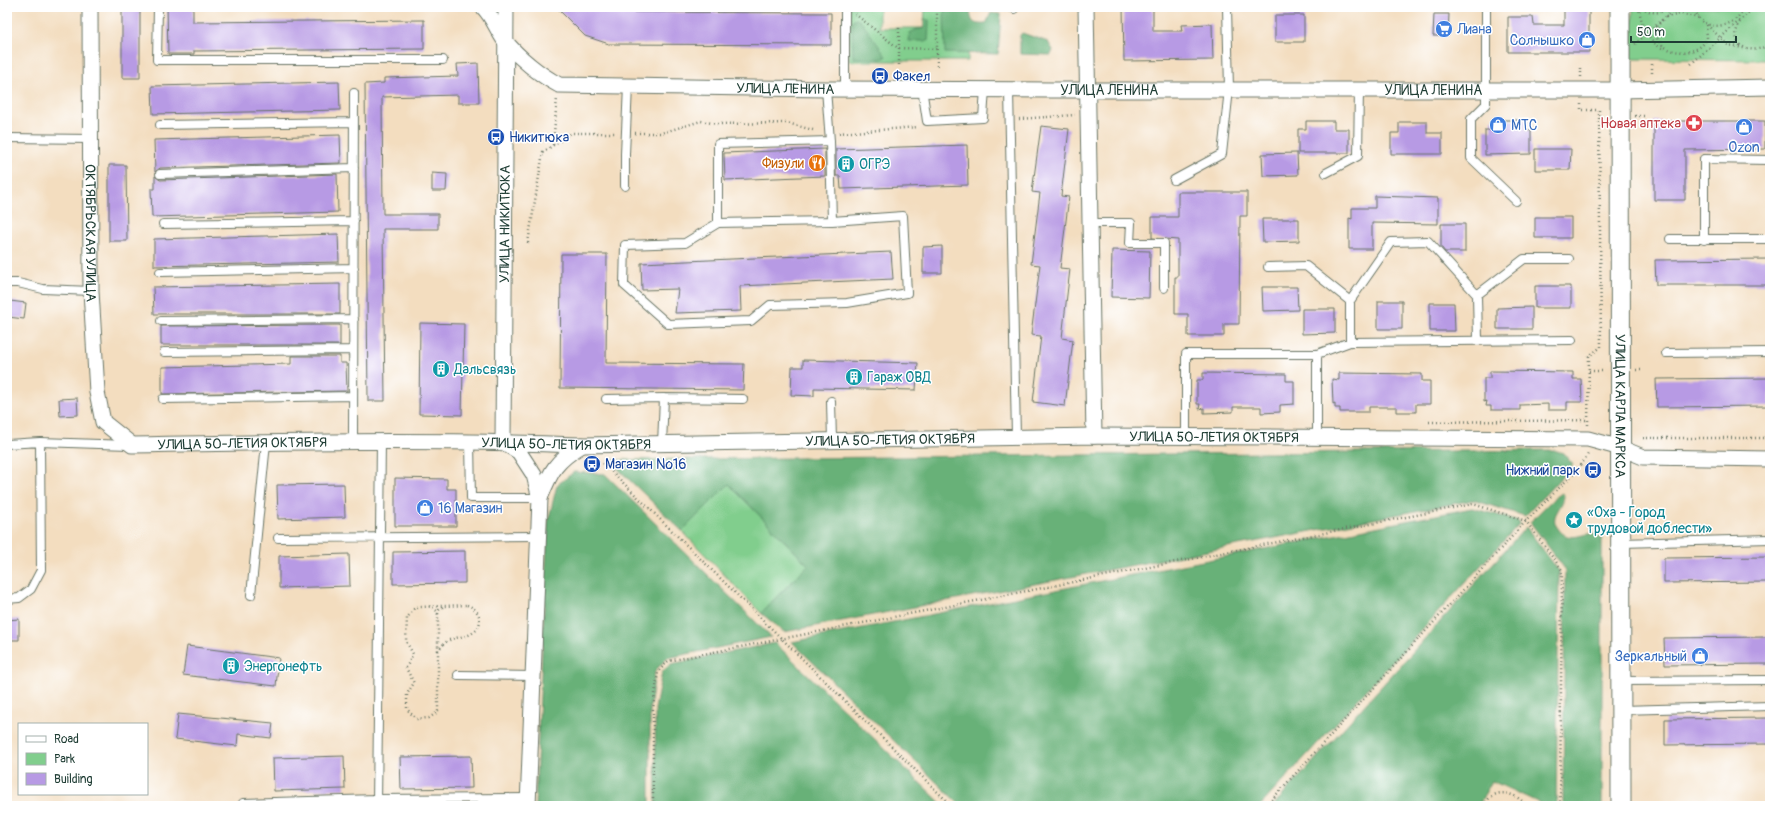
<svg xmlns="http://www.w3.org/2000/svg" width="1777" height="813" viewBox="0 0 1777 813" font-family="Pangolin,sans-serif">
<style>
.green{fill:#81ce8d;stroke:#508660}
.forest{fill:#68b178;stroke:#447756}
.building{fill:#b79ae4}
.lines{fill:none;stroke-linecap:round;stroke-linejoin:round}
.service-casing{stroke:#697565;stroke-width:10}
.minor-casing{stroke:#697565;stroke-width:17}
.tertiary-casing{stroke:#697565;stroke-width:21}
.path{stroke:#697565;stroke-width:2.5;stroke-dasharray:1 3;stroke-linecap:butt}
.service{stroke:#fff;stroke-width:8}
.minor{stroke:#fff;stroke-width:15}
.tertiary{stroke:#fff;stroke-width:19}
.labels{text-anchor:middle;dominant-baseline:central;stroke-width:3;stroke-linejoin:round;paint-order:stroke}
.shop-label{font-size:14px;fill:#366cbe;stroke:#fff;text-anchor:start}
.transit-label{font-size:14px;fill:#164399;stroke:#fff;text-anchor:start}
.street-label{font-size:14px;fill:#1f3d34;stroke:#fff}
.health-label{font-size:14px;fill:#be3a42;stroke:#fff;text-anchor:end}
.food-label{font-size:14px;fill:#c56008;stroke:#fff;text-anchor:end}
.culture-label{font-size:14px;fill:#0d838f;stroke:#fff;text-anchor:start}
</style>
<rect width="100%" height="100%" fill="#fff"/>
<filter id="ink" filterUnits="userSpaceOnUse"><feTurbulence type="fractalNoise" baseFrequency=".025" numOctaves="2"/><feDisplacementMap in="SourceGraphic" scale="8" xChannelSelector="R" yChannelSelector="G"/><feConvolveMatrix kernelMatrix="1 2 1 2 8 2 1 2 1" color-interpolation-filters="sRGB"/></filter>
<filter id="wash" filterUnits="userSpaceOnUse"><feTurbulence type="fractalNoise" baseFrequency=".012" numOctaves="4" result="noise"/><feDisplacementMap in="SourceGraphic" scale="16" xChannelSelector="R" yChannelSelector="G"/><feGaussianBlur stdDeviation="0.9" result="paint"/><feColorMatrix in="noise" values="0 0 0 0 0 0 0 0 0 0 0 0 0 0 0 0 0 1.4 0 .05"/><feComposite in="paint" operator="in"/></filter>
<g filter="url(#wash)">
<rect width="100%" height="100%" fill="#f3ddbf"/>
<path class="green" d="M849,7h30v21h45l1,-21h43v54h-119z
M1633,7h137v53l-138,-1z
M729,484l79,81 -47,48 -79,-82z"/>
<path class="forest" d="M944,7h26c1,14 1,18 16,17l5,-11 10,1 -3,40 -53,-1z
M854,19c3,0 4,0 6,2 4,4 25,33 26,36l-5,2 -28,-1 -1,-36z
M924,20h5l-1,21h-19l1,-8 5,-3 9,-2z
M1022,33l26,9 5,8 -2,5 -31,-1v-19z
M1554,450l9,3 10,12 -48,51 -52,-16 -689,132 -23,-19 47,-48 -79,-81 -47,47 -73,-71z
M574,472l31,2 166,163 -104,21 -12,13 -5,39v96h-115l13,-284 9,-37z
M1562,493l2,2c0,12 -15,20 -7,32 14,22 30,-2 45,11v268h-39l2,-237 -35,-47 22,-22z
M1472,508l47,13v3l-259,282h-299l-169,-164z
M1526,527l33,44 -3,235h-10l-54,-25 -14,25h-205z
M775,643l169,163h-288l-1,-97 7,-37 9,-8z"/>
<g id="blocks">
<path class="building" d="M122,7h18v71h-18z
M167,7h26v15l231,-2v29l-230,2v3h-26z
M556,7h44l15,5 216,1v32l-222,-1 -24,-8z
M1123,7h30v24h29l-1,-6 31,-1 1,36 -89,1z
M1564,7h25v45h-81v-35h25l1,8h30z
M1434,14h15l-1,22h-15z
M1275,15h29v27h-29z
M478,63l1,40h-21v-8l-76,2 1,117h55v15h-55l2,172h-17l-3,-317 19,-1v-5l74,-2 -1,-12z
M339,82l1,28 -187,4 -1,-28z
M1492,120h34v10h5v24l-46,1v-25h7z
M1306,121h28v8h15v24h-51v-24h8z
M1654,121h111v28l-80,1v50h-31z
M1399,122h28v11h15v21h-51v-21h8z
M1041,126l28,3 -8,67 8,1 -9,71 10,1 -8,69 11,2 -8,66 -32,-4 8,-66 -10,-1 9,-70 -9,-1 9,-71 -8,-1z
M340,135l1,28 -181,5 -5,4 -1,-32z
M967,145l1,40 -127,4 -1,-13h-4v-27z
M825,149v27l-100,4 -1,-27z
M1535,149h36l-1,21h-35z
M1297,153l1,22 -35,1 -1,-22z
M109,165h17l1,76h-18z
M432,173l15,1 -1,17h-14z
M337,174l1,38 -186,5 -1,-28h4v-13l5,4z
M1178,192h69v24h-7l-1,108h-15v12h-36v-22h-13v-37h3v-37l-26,-2v-21h26z
M1375,196l63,2v26l-66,-1v26h-23v-31l3,1v-11h23z
M1535,217h36v21h-36z
M1262,219h37v22l-36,1z
M1441,224h24v28h-20l-4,-5z
M338,234l1,28 -185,4v-27z
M942,246v27h-19v-26z
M1112,250l38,1 -1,47 -38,-1z
M891,252l2,27 -153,7 1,25 -66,2 3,-24 -36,1 -1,-27z
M561,254h46l-1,109 138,1 -1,26 -183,-2z
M1770,259v26h-114l-1,-25z
M340,284v30h-186l-1,-27z
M1535,286h36v22h-36z
M1262,287h35l1,23 -35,1z
M10,301l16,2 -2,16 -16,-2z
M1378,301h24v28h-24z
M1430,303h24l1,28h-25z
M1532,307v22h-35v-21z
M1302,309h33v24l-33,1z
M420,323l44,1 -2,91 -43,-1z
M340,325v20h-179v-19z
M291,356h49v7h6l1,28 -185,3v-27l129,-3z
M803,360l115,3 -2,27 -102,-2v8l-23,-1 1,-28h11z
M1490,371l83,1v7h8l1,23h-15v8h-19v-6l-28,1v5h-29v-4h-5l1,-5 -3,1v-24h6z
M1203,373l83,1v7h8v23l-14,1v7l-19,1v-6h-28v5l-29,1v-5l-5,1 1,-5h-3v-24h6z
M1339,373l83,1v7h8v23h-14v8h-19v-5h-28v5h-29v-4h-5v-5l-2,1 -1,-25 7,1z
M1770,378v28l-113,1 -1,-28z
M77,398l1,17 -18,1 -1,-17z
M395,478l52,1v10h9v37h-61z
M344,484l1,33 -67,2 -1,-34z
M465,551v32l-72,1v-32z
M349,554l1,32 -71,2v-32z
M1770,557v25l-106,1v-25z
M19,619v21h-12v-20z
M1770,637v27l-105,1 -1,-27z
M187,646l92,12 -3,28 -93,-11z
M178,714l95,9 -2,15 -33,-4 -1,12 -62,-7z
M1770,718v26l-105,1v-26z
M344,756l1,33 -71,2 -1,-33z
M471,756l1,32 -71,1 -1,-32z"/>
</g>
</g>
<g filter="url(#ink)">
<use href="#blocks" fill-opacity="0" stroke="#697565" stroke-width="1"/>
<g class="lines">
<defs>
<path id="service" d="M158,7l-1,53h286
M1014,7v2
M1486,7v97l-15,15v39l45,43
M922,88l5,33 56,-3 2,-29
M845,89v-82
M1009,90l7,347
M160,125l194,-3
M7,138l84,1
M830,141l2,80
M1326,173l32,-17 1,-67
M160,174l194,-6
M1174,180l48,-26 7,-65 -2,-82
M625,186v-32l3,-68
M903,216l4,77 -60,10 -77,2 -19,16 -83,3 -44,-39 1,-40 60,-2 33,-20 114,-2z
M718,223v-79l112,-3 -4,-52
M1090,223h41l-1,20h34v45
M163,224l191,-3
M1670,239h100
M1704,240v-81l66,1
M1268,267l38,-1 44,35
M160,272l194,-4
M7,283h11l25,6 48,2
M1477,295l47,-36h45
M161,321l193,-2
M1350,342v-41l41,-59 37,-1 49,54 1,45
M164,352l189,-2
M1666,353l104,-1
M664,398l79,1
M163,399l190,-3
M606,399l58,-1 -2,46
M831,401l1,40
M1186,436v-82h131
M1317,436v-82l33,-12 222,-2
M353,441l1,-348
M470,441l1,57h69
M7,444l33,-2 89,3
M278,538l261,-2
M1621,543l149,-4
M251,595l15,-152
M7,599l12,-1 12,-9 10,-19 -1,-128
M458,675l75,1
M1621,681l149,-1
M1621,710l149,-4
M243,806v-3l134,-4 152,-1
M377,806l4,-365"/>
<g id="minor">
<path id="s1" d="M90,7l1,284 6,101 6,30 29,23c150,-3 300,-6 450,0l512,-9 494,3 33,9 22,9 127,2"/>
<path id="s2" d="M483,7c10,10 14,23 22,34 14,17 35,34 54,44l267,4 227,1h567l150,-3"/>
<path d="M1086,7l8,429"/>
<path id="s3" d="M503,442l3,-435"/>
<path d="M503,442l16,10 15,23 6,23 -12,308"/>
<path d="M540,498c11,-28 16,-37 42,-53"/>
</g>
<g id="tertiary">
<path id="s4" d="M1620,7l1,799"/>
</g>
</defs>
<use href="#service" class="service-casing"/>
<use href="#minor" class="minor-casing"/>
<use href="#tertiary" class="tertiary-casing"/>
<path class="path" d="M1639,7c1,15 10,38 26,42
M1642,7c8,7 20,7 28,0
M1695,7c0,25 41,25 49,0
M855,14l43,34 39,1v-42
M1666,17l15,-3 18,4
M1662,20l-5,7v11c8,18 42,19 50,0l-1,-15
M1740,22c-4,7 -6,16 0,23 10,7 20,5 30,-1
M1707,25l21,20 20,4
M1635,44l42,-37
M937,49v17
M1652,64v12
M1691,64l64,-57
M899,65v-37
M1581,77v-12
M1581,104v6h18l2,237 -12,9 -1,69
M1635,116h10
M1019,119l56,-4
M635,133h26l40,-12 16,3 70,-1 26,7
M839,133l79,-6
M553,145l4,-47
M528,243l15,-91 29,-19h44
M1636,370h7
M1589,371h16
M1429,422l159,-2
M1643,438h127
M603,463l349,343
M467,605c11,3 18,17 8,26 -11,10 -25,1 -37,20v61l-9,6 -13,1 -9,-10v-15l7,-11 -8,-15 7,-14 -7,-13 1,-23 7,-9 6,-2z
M429,606l8,5 1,4v36
M438,614l1,-4 5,-4
M653,806v-97l5,-37 10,-11 805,-157 53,17 36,49 -2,236
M1266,806l260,-285 53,-53 9,-14
M1484,806c9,-20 32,-14 43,0"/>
<use href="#service" class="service"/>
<use href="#minor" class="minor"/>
<use href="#tertiary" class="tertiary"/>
</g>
</g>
<defs>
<symbol id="supermarket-disc" viewBox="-11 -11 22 22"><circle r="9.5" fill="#3f7fe0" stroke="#fff"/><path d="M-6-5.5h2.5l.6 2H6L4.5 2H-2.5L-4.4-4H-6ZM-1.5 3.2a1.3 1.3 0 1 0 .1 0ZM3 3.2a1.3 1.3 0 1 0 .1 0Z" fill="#fff"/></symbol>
<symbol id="shop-disc" viewBox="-11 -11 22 22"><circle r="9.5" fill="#3f7fe0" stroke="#fff"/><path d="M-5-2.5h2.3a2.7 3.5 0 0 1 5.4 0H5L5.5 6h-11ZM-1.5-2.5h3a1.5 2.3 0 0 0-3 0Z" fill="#fff"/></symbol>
<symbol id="bus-disc" viewBox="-11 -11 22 22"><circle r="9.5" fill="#1a4fb4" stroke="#fff"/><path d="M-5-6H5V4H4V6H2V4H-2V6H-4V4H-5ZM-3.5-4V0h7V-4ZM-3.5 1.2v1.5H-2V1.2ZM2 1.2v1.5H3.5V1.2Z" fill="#fff"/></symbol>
<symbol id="pharmacy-disc" viewBox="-11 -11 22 22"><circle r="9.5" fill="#e0444e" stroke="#fff"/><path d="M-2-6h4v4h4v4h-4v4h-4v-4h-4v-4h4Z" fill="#fff"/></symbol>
<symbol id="restaurant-disc" viewBox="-11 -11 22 22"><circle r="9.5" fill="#e8710a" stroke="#fff"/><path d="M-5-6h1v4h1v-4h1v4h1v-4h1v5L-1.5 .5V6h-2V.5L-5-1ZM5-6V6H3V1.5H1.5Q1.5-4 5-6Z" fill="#fff"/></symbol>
<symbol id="building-disc" viewBox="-11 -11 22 22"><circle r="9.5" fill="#0f9aa8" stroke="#fff"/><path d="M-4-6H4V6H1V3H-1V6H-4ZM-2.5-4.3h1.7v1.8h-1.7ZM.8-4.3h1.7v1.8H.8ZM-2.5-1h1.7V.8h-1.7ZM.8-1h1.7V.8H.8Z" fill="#fff"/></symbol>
<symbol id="sight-disc" viewBox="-11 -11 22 22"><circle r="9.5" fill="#0f9aa8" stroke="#fff"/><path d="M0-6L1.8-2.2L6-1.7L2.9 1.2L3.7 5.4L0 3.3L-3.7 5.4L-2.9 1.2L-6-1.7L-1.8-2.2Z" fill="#fff"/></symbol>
</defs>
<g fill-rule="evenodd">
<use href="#supermarket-disc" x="1434" y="19" width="20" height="20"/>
<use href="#shop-disc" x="1577" y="30" width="20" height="20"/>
<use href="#bus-disc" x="870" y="66" width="20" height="20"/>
<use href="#pharmacy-disc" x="1684" y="113" width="20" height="20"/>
<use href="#shop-disc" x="1488" y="115" width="20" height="20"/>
<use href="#shop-disc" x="1734" y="117" width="20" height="20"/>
<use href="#bus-disc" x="486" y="127" width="20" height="20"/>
<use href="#restaurant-disc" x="807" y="153" width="20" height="20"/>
<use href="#building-disc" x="836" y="154" width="20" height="20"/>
<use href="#building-disc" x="431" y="359" width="20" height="20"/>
<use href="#building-disc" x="844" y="367" width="20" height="20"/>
<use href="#bus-disc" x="582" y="454" width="20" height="20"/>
<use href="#bus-disc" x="1583" y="460" width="20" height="20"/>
<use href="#shop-disc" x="415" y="498" width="20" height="20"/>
<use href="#sight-disc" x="1564" y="510" width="20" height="20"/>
<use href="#shop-disc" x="1690" y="646" width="20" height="20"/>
<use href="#building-disc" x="221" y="656" width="20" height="20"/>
</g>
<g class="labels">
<g class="shop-label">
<text x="1457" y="29">Лиана</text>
<text x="1574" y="40" text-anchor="end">Солнышко</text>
<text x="1511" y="125">МТС</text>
<text x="1744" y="147" text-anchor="middle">Ozon</text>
<text x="438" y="508">16 Магазин</text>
<text x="1687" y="656" text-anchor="end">Зеркальный</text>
</g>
<g class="transit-label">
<text x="893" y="76">Факел</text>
<text x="509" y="137">Никитюка</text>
<text x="605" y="464">Магазин №16</text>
<text x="1580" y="470" text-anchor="end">Нижний парк</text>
</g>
<g class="street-label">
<text stroke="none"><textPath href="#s2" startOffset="337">УЛИЦА ЛЕНИНА</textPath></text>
<text stroke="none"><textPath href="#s2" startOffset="985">УЛИЦА ЛЕНИНА</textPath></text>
<text stroke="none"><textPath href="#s2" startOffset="661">УЛИЦА ЛЕНИНА</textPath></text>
<text stroke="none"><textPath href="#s3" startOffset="218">УЛИЦА НИКИТЮКА</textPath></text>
<text stroke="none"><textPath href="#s1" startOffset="226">ОКТЯБРЬСКАЯ УЛИЦА</textPath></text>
<text stroke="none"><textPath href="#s4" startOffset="399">УЛИЦА КАРЛА МАРКСА</textPath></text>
<text stroke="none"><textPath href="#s1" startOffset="1535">УЛИЦА 50-ЛЕТИЯ ОКТЯБРЯ</textPath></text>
<text stroke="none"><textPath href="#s1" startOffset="1211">УЛИЦА 50-ЛЕТИЯ ОКТЯБРЯ</textPath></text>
<text stroke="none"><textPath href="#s1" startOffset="563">УЛИЦА 50-ЛЕТИЯ ОКТЯБРЯ</textPath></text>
<text stroke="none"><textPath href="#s1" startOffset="887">УЛИЦА 50-ЛЕТИЯ ОКТЯБРЯ</textPath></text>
</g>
<g class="health-label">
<text x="1681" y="123">Новая аптека</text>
</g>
<g class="food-label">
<text x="804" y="163">Физули</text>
</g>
<g class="culture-label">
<text x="859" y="164">ОГРЭ</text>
<text x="454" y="369">Дальсвязь</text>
<text x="867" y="377">Гараж ОВД</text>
<text x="1587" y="512">«Оха - Город<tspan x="1587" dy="16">трудовой доблести»</tspan></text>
<text x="244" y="666">Энергонефть</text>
</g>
</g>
<rect width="1777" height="813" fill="none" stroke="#fff" stroke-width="24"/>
<rect x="18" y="723" width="130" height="72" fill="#ffffff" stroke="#a5b1ae"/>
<rect x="26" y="736" width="20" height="6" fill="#ffffff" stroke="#a5b1ae"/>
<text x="54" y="743" font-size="12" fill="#1f3d34">Road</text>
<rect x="26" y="753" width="20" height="12" fill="#81ce8d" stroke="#a5b1ae"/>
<text x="54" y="763" font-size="12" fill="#1f3d34">Park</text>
<rect x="26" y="773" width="20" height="12" fill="#b79ae4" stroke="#a5b1ae"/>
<text x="54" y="783" font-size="12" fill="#1f3d34">Building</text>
<path d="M1631 36v6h105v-6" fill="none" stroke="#1f3d34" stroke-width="2"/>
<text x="1637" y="36" font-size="12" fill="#1f3d34" stroke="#ffffff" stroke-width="3" paint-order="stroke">50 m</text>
</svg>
